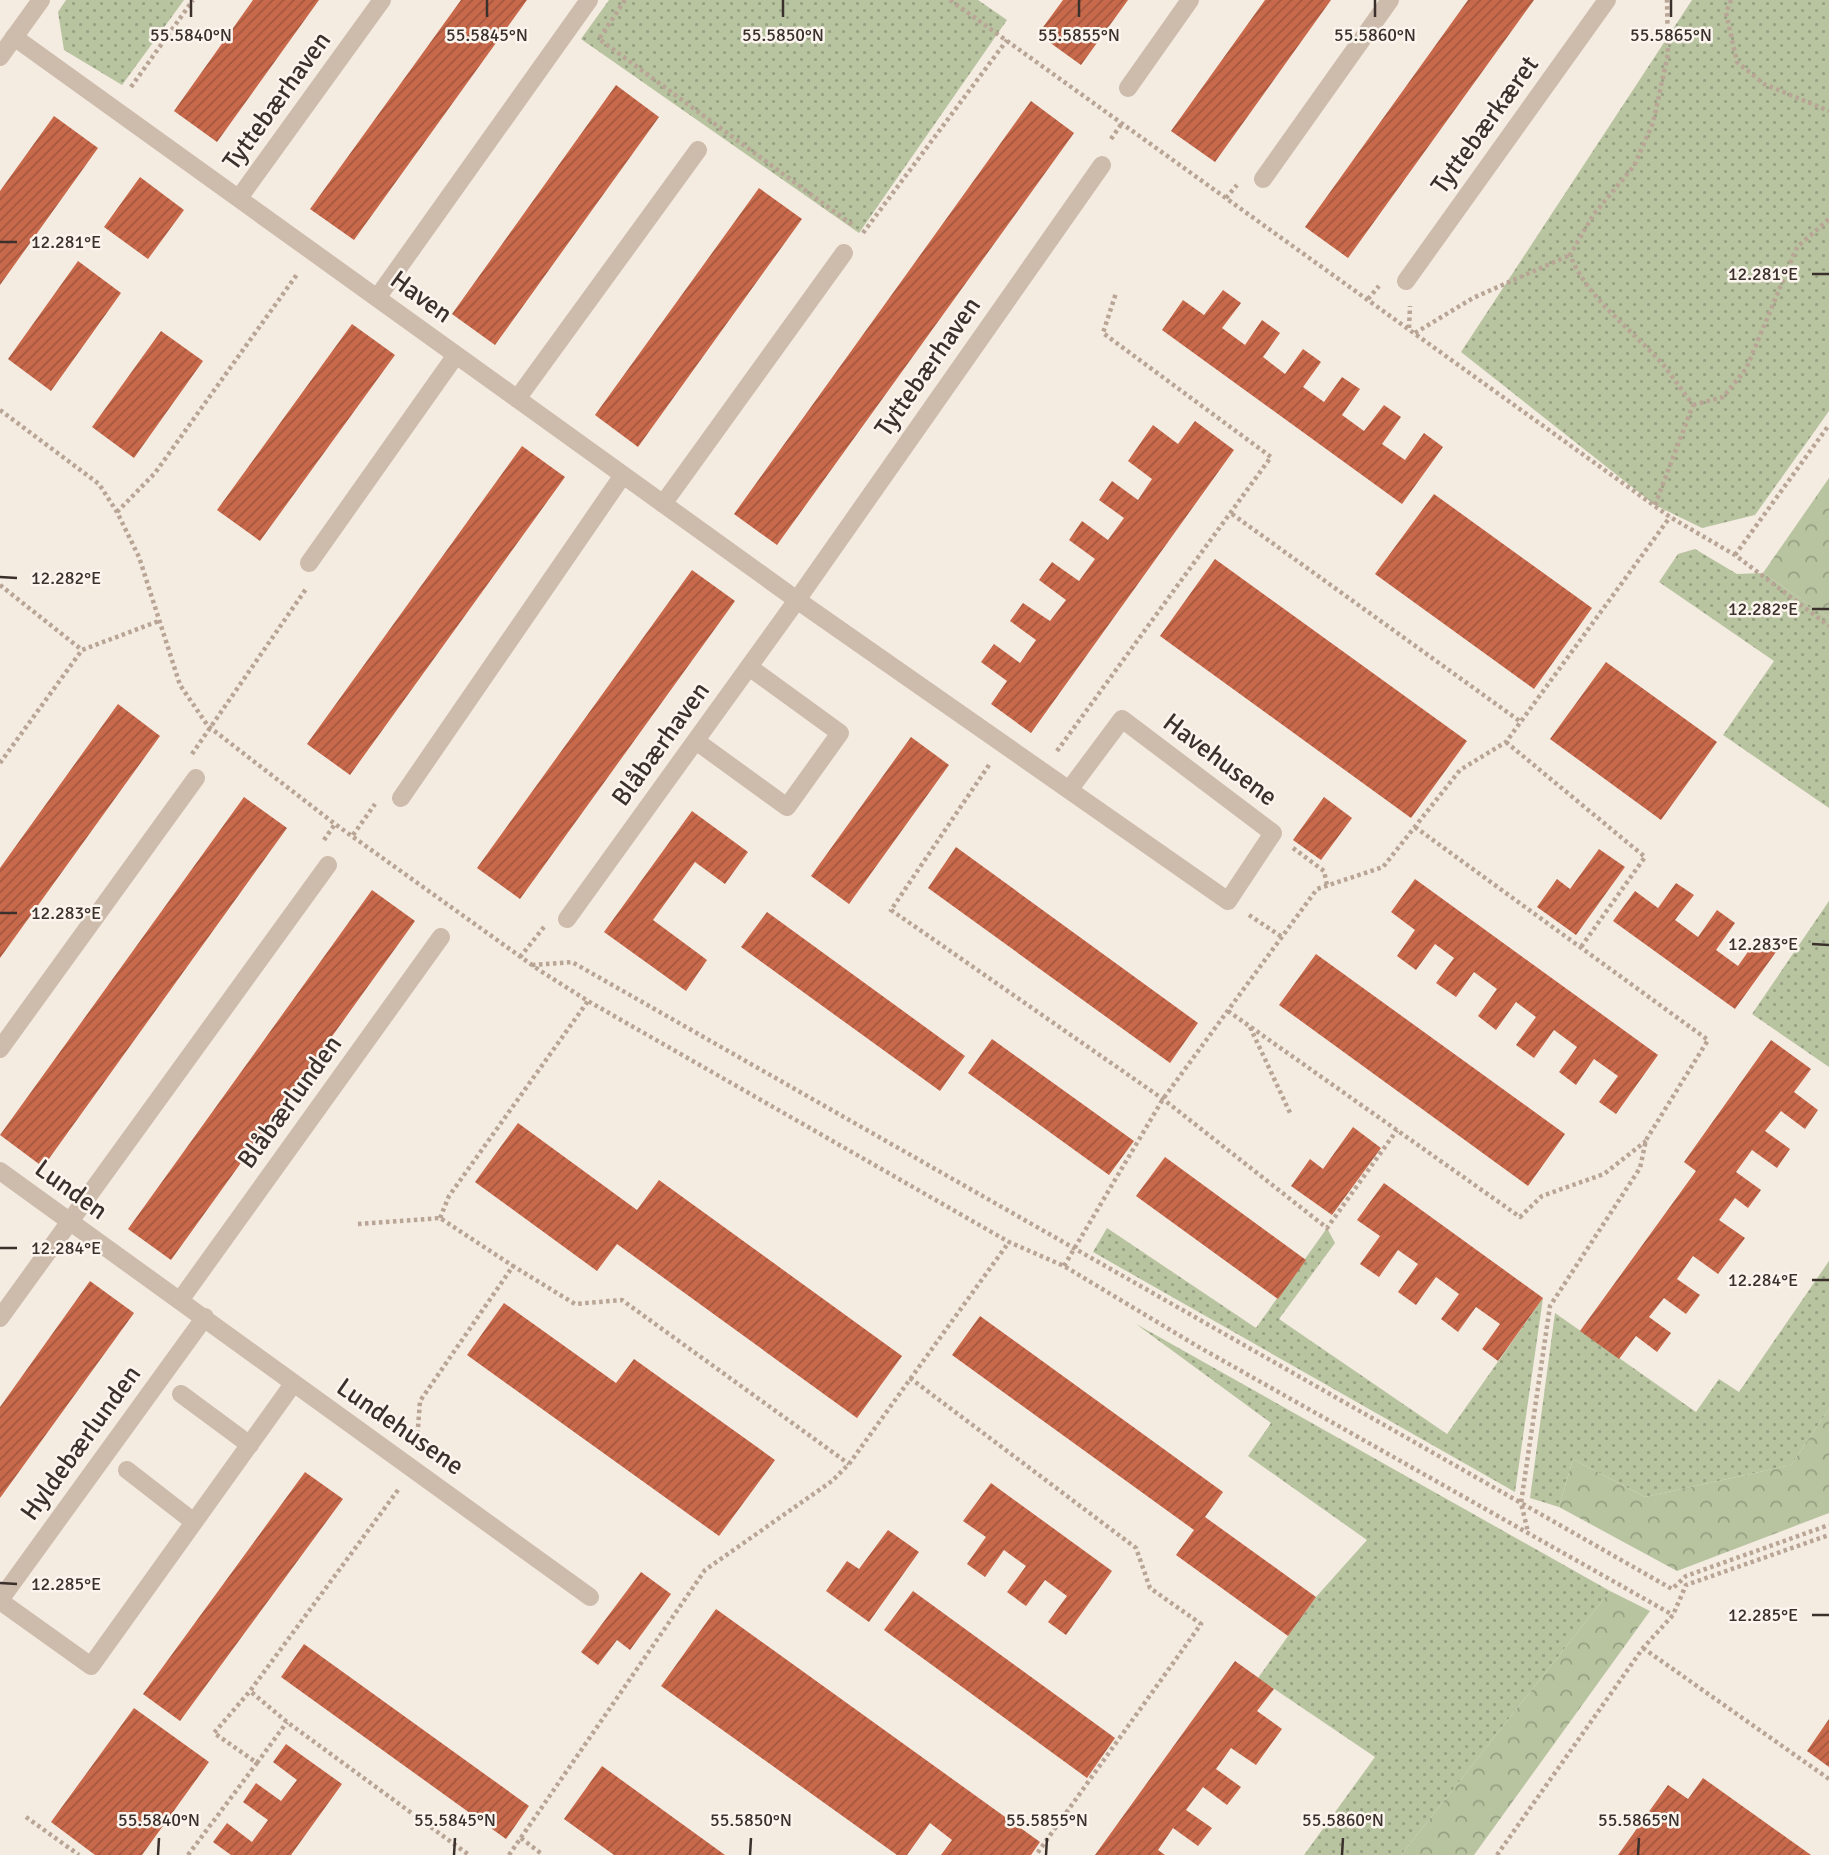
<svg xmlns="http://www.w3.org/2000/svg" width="1829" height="1855" viewBox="0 0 1829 1855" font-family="Signika,sans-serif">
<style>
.green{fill:url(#green-dots)}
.forest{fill:url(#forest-crowns)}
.building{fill:url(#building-hatch)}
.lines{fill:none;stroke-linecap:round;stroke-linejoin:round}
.path{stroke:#b9a596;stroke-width:4.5;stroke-dasharray:3.5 3.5;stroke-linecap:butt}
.service{stroke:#cdbbac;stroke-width:18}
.minor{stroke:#cdbbac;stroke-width:18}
.tertiary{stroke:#cdbbac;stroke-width:18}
.ticks{fill:none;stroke:#3b302b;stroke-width:2.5}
.labels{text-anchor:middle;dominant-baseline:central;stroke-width:5;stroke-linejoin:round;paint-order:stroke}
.street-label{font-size:26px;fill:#3b302b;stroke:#fbf5ee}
.ticks-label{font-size:18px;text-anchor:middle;fill:#3b302b;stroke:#fbf5ee;stroke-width:5;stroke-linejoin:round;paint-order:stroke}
</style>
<defs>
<pattern id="green-dots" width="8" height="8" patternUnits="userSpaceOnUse" patternTransform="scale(1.75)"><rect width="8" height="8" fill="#b8c4a0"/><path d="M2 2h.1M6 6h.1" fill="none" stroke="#97a083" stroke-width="1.8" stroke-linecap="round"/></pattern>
<pattern id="forest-crowns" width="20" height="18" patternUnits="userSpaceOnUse" patternTransform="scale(1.75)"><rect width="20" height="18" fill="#b8c4a0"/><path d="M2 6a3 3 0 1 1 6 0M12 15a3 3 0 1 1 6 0" fill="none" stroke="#97a083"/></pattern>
<pattern id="building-hatch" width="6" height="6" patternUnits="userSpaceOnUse" patternTransform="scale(1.75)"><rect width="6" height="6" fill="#c8694b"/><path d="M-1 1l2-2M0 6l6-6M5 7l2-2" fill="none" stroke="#a4573f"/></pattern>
</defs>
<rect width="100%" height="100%" fill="#f4ebe1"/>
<path class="green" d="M66,0h118l-62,85 -58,-35 -6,-38z
M609,0h369l29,20 -148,213 -278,-194z
M1692,0h137v411l-74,104 -53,13 -47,-23 -194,-153z
M1695,549l42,25 26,-1 66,45v190l-106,-73 51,-74 -115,-79 19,-28z
M1829,901v166l-77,-53z
M1107,1228l149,100 71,-100 8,15 -56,76 168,115 96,-136 -28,194 -422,-240z
M1829,1261v148l-38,56 -146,32 -72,-38 -14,48 -29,-9 25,-185 141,99 23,-33 20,13z
M1136,1324l474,267 -209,264h-97l71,-98 -117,-79 58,-81 51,-57 -119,-84 23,-33z"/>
<path class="forest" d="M1829,478v140l-66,-45z
M1829,1409v104l-152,58 -118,-64 14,-48 72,38 146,-32z
M1610,1591l40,20 -176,244h-73z"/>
<path class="building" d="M253,0h66l-102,142 -43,-31z
M461,0h66l-173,240 -44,-31z
M1063,0h65l-47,65 -43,-31z
M1265,0h66l-116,162 -44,-31z
M1468,0h66l-186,258 -43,-31z
M616,85l43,32 -164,228 -43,-31z
M1031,101l43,32 -297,412 -43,-31z
M54,116l44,32 -98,137v-94z
M140,177l44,33 -36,49 -44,-32z
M759,188l43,31 -164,228 -43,-32z
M78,261l43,32 -70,98 -43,-32z
M1223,290l18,13 -19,25 23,17 17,-25 18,13 -17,24 22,17 18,-25 18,13 -18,25 21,15 18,-25 18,12 -18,26 22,16 20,-26 17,12 -19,27 23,16 19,-27 19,14 -41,57 -240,-174 21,-30 21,15z
M352,324l43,31 -135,186 -43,-31z
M161,331l42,30 -69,97 -42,-31z
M1195,421l39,29 -203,283 -40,-29 16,-23 -26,-19 13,-18 26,19 16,-23 -26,-19 13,-18 27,18 16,-21 -27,-20 13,-18 27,19 16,-22 -26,-19 13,-19 26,19 16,-22 -25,-18 13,-19 26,19 14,-21 -24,-18 25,-36 25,19z
M522,446l43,31 -215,298 -43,-31z
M1434,494l158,114 -58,81 -159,-115z
M1215,559l252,182 -56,77 -251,-182z
M692,570l43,31 -215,298 -43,-31z
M1606,662l111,80 -56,78 -111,-81z
M118,704l42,32 -160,222v-90z
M911,737l38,28 -100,139 -38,-28z
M244,797l43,31 -244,339 -43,-32z
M1324,797l28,21 -31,42 -28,-20z
M692,811l56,41 -23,32 -30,-22 -42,58 54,40 -21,31 -82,-59z
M956,847l242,176 -28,40 -242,-175z
M1599,849l26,18 -49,68 -39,-28 20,-28 13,10z
M1415,879l243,176 -42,59 -17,-12 19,-26 -24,-17 -18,26 -17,-13 18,-25 -23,-17 -20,28 -18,-13 20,-28 -20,-15 -20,28 -18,-14 19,-27 -23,-17 -18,25 -20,-14 18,-25 -19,-14 -19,26 -19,-14 18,-26 -24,-18z
M1676,883l18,12 -19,25 23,17 19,-27 18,13 -19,27 22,16 19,-27 19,13 -41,57 -122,-88 22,-30 23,17z
M372,890l43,31 -244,339 -43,-31z
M767,912l198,144 -25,35 -199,-144z
M1316,954l249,180 -37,52 -249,-181z
M992,1039l142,102 -25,34 -141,-102z
M1771,1040l40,29 -17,23 24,18 -13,19 -24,-18 -16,20 25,18 -13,19 -25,-18 -16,22 25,18 -13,18 -13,-10 -16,22 26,18 -27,36 -25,-18 -16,23 23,16 -14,19 -22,-16 -15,19 22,16 -14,19 -21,-16 -17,23 -39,-28 116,-160 -12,-9z
M518,1123l119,87 22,-30 243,176 -45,62 -240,-174 -20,27 -122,-89z
M1353,1127l28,21 -49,67 -41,-29 19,-27 13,10z
M1165,1157l141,103 -28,39 -142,-103z
M1384,1183l159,115 -45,63 -16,-12 18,-25 -24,-17 -18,25 -17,-13 18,-25 -23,-17 -20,28 -18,-13 20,-28 -20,-14 -19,27 -19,-13 20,-28 -23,-16z
M90,1281l44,32 -134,185v-91z
M504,1303l112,80 18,-24 141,101 -56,76 -252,-181z
M980,1316l243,176 -18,25 111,80 -28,39 -112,-81 18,-25 -242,-175z
M305,1472l38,27 -163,222 -37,-27z
M991,1483l121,88 -46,64 -18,-13 19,-26 -22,-16 -19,26 -19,-14 19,-26 -22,-16 -19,27 -18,-13 19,-27 -23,-16z
M888,1530l31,22 -50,70 -43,-31 21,-30 12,8z
M641,1572l30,22 -41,56 -13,-10 -19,25 -17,-13z
M913,1591l202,147 -28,40 -203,-148z
M716,1609l324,233 -9,13h-90l11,-15 -22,-17 -23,32h-10l-236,-169z
M304,1644l225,162 -23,33 -225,-162z
M1235,1661l39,28 -17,22 25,18 -26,36 -25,-17 -15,21 25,18 -14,18 -24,-18 -17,23 26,18 -14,18 -25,-18 -15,22 7,5h-70z
M134,1708l75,54 -67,93h-47l-44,-33z
M1829,1719v48l-22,-16z
M286,1744l56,40 -51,71h-60l-18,-13 14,-19 25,19 16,-22 -25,-18 13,-19 25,18 16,-21 -24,-18z
M602,1766l123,89h-111l-50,-36z
M1703,1778l108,77h-193l50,-70 20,14z"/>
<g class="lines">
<path class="path" d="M625,0l-26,39 255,187
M950,0l720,517 65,38 94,71
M1731,0l-5,13 11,49 27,22 65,27
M131,87l62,-87
M1111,139l11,-16
M1226,198l11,-13
M863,233l144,-193
M1368,299l11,-13
M1409,328l1,-22
M1415,333l58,-35 97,-43
M1693,405l30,-8 23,-28 51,-122 32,-28
M0,410l99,74 18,28 22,45 41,128 28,41 127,98 204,146 49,31 421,241 55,24 133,80 476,269
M1655,505l38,-100c-12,-16 -23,-33 -36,-47 -31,-33 -70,-61 -87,-103l24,-41 40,-48 19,-43 15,-69 -1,-54
M117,512l38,-39 143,-200
M1232,514l289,208
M1735,555l94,-130
M0,585l82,65
M1506,742l139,115 -64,90
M1057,751l214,-294 -168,-124 13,-40
M192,754l114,-165
M0,763l82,-113 77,-29
M989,765l-98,145 272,189 164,129 70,-98
M1415,827l293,213 -62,100 -6,28 -90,138 -29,197 7,29
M353,835l22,-31
M324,840l11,-16
M1293,848l31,23 3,14
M1249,915l33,22
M520,957l24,-30
M532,965l40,-3 1100,627 14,-13 143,-51
M1228,1011l292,206 22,-21 62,-22 42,-33
M1250,1027l41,88
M440,1218l9,-22 139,-195
M358,1224l82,-6 73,48
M1064,1266l99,-167 154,-210 66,-22 77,-97 46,-28 164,-225
M910,1378l226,170 14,40 51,36 -165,231
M417,1441l3,-40 93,-135 62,38 47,-4 227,164
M398,1490l-148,201 37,31 182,133
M1643,1648l186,131
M257,1763l30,-41
M26,1817l53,38
M521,1838l22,17
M188,1855l69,-92 -43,-30 36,-42
M509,1855l196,-285 127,-89 17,-17 160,-222
M1497,1855l146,-207 30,-33 13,-30 143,-50"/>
<path class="service" d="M797,600l431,301 45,-68 -151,-114 -53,71
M696,741l91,66 53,-74 -91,-66
M181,1394l69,51
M127,1470l67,52
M0,1601l91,65 202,-282"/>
<path class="minor" d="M14,37l783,563
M1128,88l62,-88
M1263,179l127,-179
M239,198l143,-198
M1406,281l201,-281
M377,298l212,-298
M517,399l181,-249
M663,504l181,-251
M309,563l147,-208
M401,798l222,-323
M567,919l230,-319 305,-435
M0,1049l196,-271
M0,1171l590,426
M181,1299l260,-362
M0,1318l328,-453
M0,1600l205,-283"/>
<path class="tertiary" d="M0,57l41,-57"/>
</g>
<path class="ticks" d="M191,17v-17M487,17v-17M783,17v-17M1079,17v-17M1375,17v-17M1671,17v-17M0,242h17M1812,274h17M0,577l17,1M1812,609h17M0,913h17M1812,944l17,1M0,1248h17M1812,1280h17M0,1583l17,1M1812,1615h17M158,1855l1,-17M454,1855l1,-17M750,1855l1,-17M1046,1855l1,-17M1342,1855l1,-17M1638,1855l1,-17"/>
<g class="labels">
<g class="street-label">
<text transform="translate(277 101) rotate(-54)">Tyttebærhaven</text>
<text transform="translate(1485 125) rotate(-54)">Tyttebærkæret</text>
<text transform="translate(421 297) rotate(36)">Haven</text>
<text transform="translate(928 367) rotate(-55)">Tyttebærhaven</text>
<text transform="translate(661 744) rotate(-54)">Blåbærhaven</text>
<text transform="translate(1220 760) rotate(37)">Havehusene</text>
<text transform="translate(290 1102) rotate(-54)">Blåbærlunden</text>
<text transform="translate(71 1190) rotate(36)">Lunden</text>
<text transform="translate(400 1427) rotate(35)">Lundehusene</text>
<text transform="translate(81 1443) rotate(-54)">Hyldebærlunden</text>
</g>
</g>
<g class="ticks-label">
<text x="191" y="41">55.5840°N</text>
<text x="487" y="41">55.5845°N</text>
<text x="783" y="41">55.5850°N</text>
<text x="1079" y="41">55.5855°N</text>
<text x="1375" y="41">55.5860°N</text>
<text x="1671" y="41">55.5865°N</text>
<text x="66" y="248">12.281°E</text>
<text x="1763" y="280">12.281°E</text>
<text x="66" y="584">12.282°E</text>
<text x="1763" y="615">12.282°E</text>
<text x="66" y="919">12.283°E</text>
<text x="1763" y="950">12.283°E</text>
<text x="66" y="1254">12.284°E</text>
<text x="1763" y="1286">12.284°E</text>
<text x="66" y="1590">12.285°E</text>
<text x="1763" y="1621">12.285°E</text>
<text x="159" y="1826">55.5840°N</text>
<text x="455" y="1826">55.5845°N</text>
<text x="751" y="1826">55.5850°N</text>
<text x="1047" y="1826">55.5855°N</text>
<text x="1343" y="1826">55.5860°N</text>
<text x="1639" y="1826">55.5865°N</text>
</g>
</svg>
